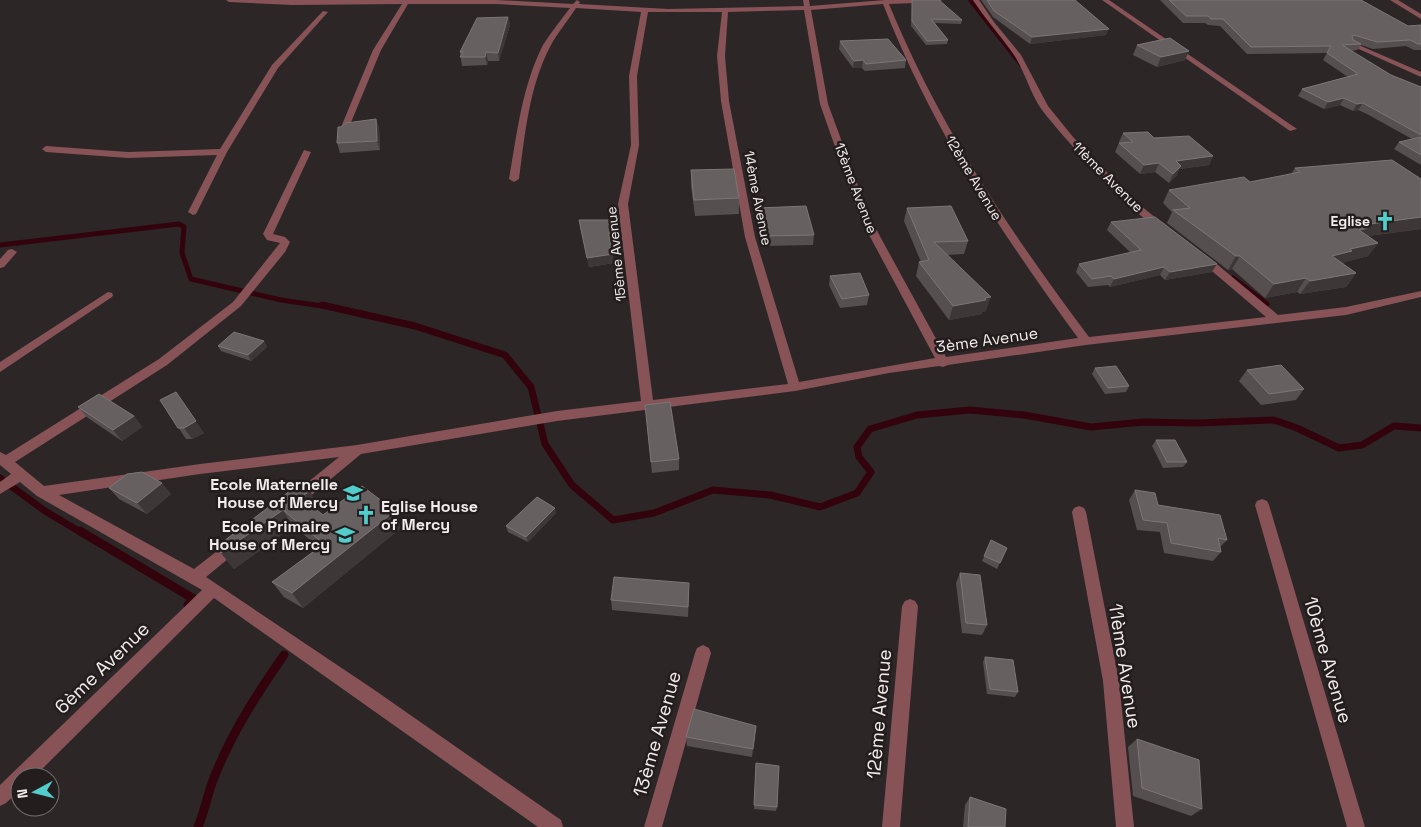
<svg xmlns="http://www.w3.org/2000/svg" width="1421" height="827" viewBox="0 0 1421 827" font-family="'Space Grotesk',sans-serif">
<style>
.lines{fill:none;stroke-linecap:round;stroke-linejoin:round}
.stream-far3{stroke:#33030d;stroke-width:4}
.stream-far2{stroke:#33030d;stroke-width:5}
.stream-far1{stroke:#33030d;stroke-width:7}
.stream{stroke:#33030d;stroke-width:9}
.minor{fill:#875357;fill-rule:evenodd}
.wall{fill:#564f4f}
.shaded-wall{fill:#3e3738}
.building{fill:#666060;stroke:#7c7676}
.labels{text-anchor:middle;dominant-baseline:central;stroke-width:5;stroke-linejoin:round;paint-order:stroke}
.far-street-label{font-size:14px;fill:#f1eded;stroke:#231d1d}
.far-poi-label{font-size:14px;font-weight:bold;fill:#f1eded;stroke:#231d1d;text-anchor:end}
.street-label{font-size:16px;fill:#f1eded;stroke:#231d1d}
.poi-label{font-size:16px;font-weight:bold;fill:#f1eded;stroke:#231d1d;text-anchor:end}
.near-street-label{font-size:19px;fill:#f1eded;stroke:#231d1d}
</style>
<rect width="100%" height="100%" fill="#2d2627"/>
<g class="lines">
<path class="stream-far3" d="M970,0l51,65"/>
<path class="stream-far2" d="M0,245l179,-21 5,3 -2,26 9,26 90,21 48,7
M1233,278l34,26"/>
<path class="stream-far1" d="M322,305l93,21 90,29 26,32 14,57 27,41 41,35 41,-7 59,-23 57,5 50,12 37,-14 14,-21 -12,-15 -2,-10 13,-18 47,-14 53,-5 54,5 67,12 52,-5 55,1 76,-3 23,8 42,20 23,-3 32,-19 27,2
M0,478l45,33 37,22"/>
<path class="stream" d="M80,531l114,68 -6,6
M198,827c6,-14 9,-30 14,-44 17,-46 44,-88 72,-128"/>
<path class="minor" d="M226,0h270l77,4 4,-4 3,2 -1,2 89,5 136,-3 -1,-6h6l1,6 75,-6h57l-3,2 -50,2c51,124 120,226 200,333l177,-20 -67,-57v-4h8l71,59 68,-8 75,-16v6l-75,18 -260,30 -138,20 -5,2 -4,-1 -50,7 -94,18 -238,30 -196,33 -59,49 -5,2 -5,-2 -2,-4 2,-4 47,-38 -139,17 -141,21 135,74 36,-28 5,-2 5,2 2,4 -2,4 -34,28 167,112 188,131 2,7h-25l-324,-229 -180,179h-14v13l-14,13 -6,3v-21l202,-195 -165,-94 -17,-14 -20,12v-12l11,-8 -11,-9v-13l6,3 153,-96 74,-57 47,-59 -13,-3 -4,-6 41,-84 7,2 -38,82 12,3 5,5 -5,10 -44,54 -74,59 -152,97 29,24 156,-22 157,-19 200,-34 84,-10 -23,-197 13,-59 -2,-69 12,-64 -65,-4c-8,13 -19,25 -26,39 -21,40 -25,87 -31,132l-5,3 -5,-3c8,-45 13,-93 34,-134 8,-13 18,-25 27,-37l-74,-4h-88l-27,46 -34,82 -4,3 -4,-3 34,-82 29,-46 -110,1 -63,-3zM883,4c49,125 117,227 195,334l-132,19 -76,-139 -42,-114 -17,-94zM804,10l16,94 40,114 75,140 -136,24 -44,-145 -26,-136 -4,-45 3,-44zM648,12h74l-5,44 4,45 24,136 43,147 -135,16 -25,-196 11,-59 -2,-69z
M973,0h6l15,22 27,33 27,51 25,31 63,65 30,24v4c-18,4 -110,-101 -124,-120 -12,-17 -17,-38 -28,-55 -13,-19 -29,-36 -41,-55z
M1102,0h7l188,129 -7,2z
M1390,0h8l23,14v5z
M323,11l5,1 -50,56 -51,84 -31,62 -3,1 -5,-3 29,-57 -89,3 -82,-6 -4,-3 4,-3 82,6 92,-3 52,-84z
M1350,43h4l67,29v5l-71,-32z
M12,249l5,3 -13,15 -4,1v-9l8,-9z
M108,292l4,1 1,2 -1,2 -112,75v-10z
M1262,499l5,2 2,4 96,322h-18l-92,-322 2,-4z
M1079,506l5,2 2,4 33,169 15,146h-18l-13,-146 -31,-169 2,-4z
M910,599l5,2 3,5 -18,221h-18l20,-221 3,-5z
M703,645l6,3 2,5 -49,174h-18l51,-174 2,-5z"/>
</g>
<path class="wall" d="M912,0l50,20 -1,4 -26,-1 13,17 -1,4 -21,1 -15,-19z
M981,0h94l31,35 -76,9 -37,-27z
M1160,0h201l47,26 13,-1v25h-7l-8,-4 -33,3 -12,-4 -4,5 -6,1 40,24 30,12v78l-27,-16 5,-7 13,-3 -45,-25 -9,-4 -5,1 -13,-6 -16,4 -26,-13 4,-7 46,-12 -25,-17 4,-7 -80,1 -27,-28 -12,-1 -3,-2h-22z
M508,17l2,8 -11,36h-11l-1,4 -25,1 -2,-14z
M840,41l66,19 -1,8 -40,3 -3,-3h-9l-14,-19z
M1137,45l52,6 -4,9 -28,7 -24,-12z
M376,119l3,9 1,22 -40,3 -3,-10 4,-16z
M1123,133l31,5 59,18 -4,9 -30,4 -2,6 -8,8 -14,-11 -15,2 -25,-22 4,-9h2l-2,-1z
M1295,168l126,11v50l-53,7 10,7 -10,13 -23,6 -2,2 13,9 -10,14 -46,7 -3,-2 -32,6 -33,-29 -4,1 -61,-47 5,-11 -9,-9 6,-13 81,-8 41,-8z
M691,170l48,28v16l-44,2 -4,-30z
M759,208l55,27 -1,10 -49,1 -5,-28z
M907,208l61,33 -4,13 -17,1 39,56 -4,1v2l-33,6 -33,-44 3,-14h2l-17,-41z
M579,220h32l1,9 -2,12 4,22 -25,4z
M1111,222l101,50 -47,8 -5,-5 -50,12 -2,-2 -20,2 -12,-15 3,-8 52,-11 -24,-23z
M830,276l39,19 -2,10 -27,3 -11,-23z
M264,341l3,6 -16,14 -30,-10 -3,-5z
M1095,368l34,18 -3,6 -21,2 -13,-20z
M1247,370l57,19 -8,11 -35,5 -22,-24z
M160,400l44,33 -12,6h-6z
M645,405l34,54v11l-27,3z
M78,407l56,9 8,11 -20,14 -34,-23z
M1156,440l31,22 -4,5 -20,1 -11,-22z
M303,481l16,26 -3,2 7,6 79,12 -99,81 -19,-11 -12,-15 47,-35 -26,-21 -59,43 -18,-22z
M109,488l62,6 -24,20 -28,-15z
M1135,490l23,15 69,35 -7,7 1,5 -8,9 -49,-8 -4,-21 -23,-2 -8,-30z
M556,513l-28,29 -20,-10 -2,-6z
M991,540l16,8 -10,21 -15,-8z
M960,573l27,52 -5,10 -20,-2 -6,-50z
M689,594l-1,23 -76,-7 -1,-10z
M985,657l33,35 -3,5 -28,-3 -4,-32z
M756,726l-4,31 -65,-11 -1,-9z
M1137,739l65,70 -11,7 -58,-20 -5,-49z
M756,763l21,44 -1,4 -22,-2z
M970,797l35,30h-42l2,-22z"/>
<path class="shaded-wall" d="M508,17l2,8 -11,36 -1,-8z
M1109,29l-3,6 -76,9 2,-7z
M1189,51l-4,9 -28,7 4,-10z
M486,52l2,9 -1,4 -2,-8z
M863,60l-1,8h-9l1,-7z
M1344,98l-4,7 -16,4 4,-7z
M1363,103l-5,7 -5,1 4,-7z
M376,119l3,9 1,22 -3,-9z
M1213,156l-4,9 -30,4 -2,6 -8,8 4,-9 3,-13z
M1159,163l-4,9 -15,2 4,-9z
M1421,217v12l-60,8 -12,6 14,-18z
M611,220l1,9 -2,15 -1,-9z
M1378,243l-10,13 -23,6 -2,3 -11,-9 18,-7z
M613,254l1,9 -25,4 -2,-9z
M1236,256h4l-8,13 -4,1z
M1217,264l-5,8 -47,8 5,-8z
M1164,267l-4,8 -50,12 4,-8z
M1356,273l-10,14 -46,7 10,-13z
M1306,278l-9,14 -32,6 9,-14z
M991,297l-5,14 -4,1v2l-33,6 4,-14z
M264,341l3,6 -16,14 -3,-6z
M176,392l28,41 -12,6 -8,-11z
M134,416l8,11 -20,14 -9,-11z
M162,483l9,11 -24,20 -10,-11z
M310,491l9,16 -8,6 -10,-16z
M555,508l1,5 -28,29 -2,-5z
M283,510l10,16 -59,43 -13,-16z
M395,511l7,16 -99,81 -11,-15z"/>
<path class="building" d="M912,0h27l23,20 -31,-1 17,21 -21,1 -15,-20z
M987,0h88l34,29 -77,8 -38,-26z
M1169,0h192l47,26 13,-1v19h-3l-8,-4 -33,2 -23,-7 -2,1 1,4 8,4 -19,1 49,30 30,12v48l-58,-32 -6,1 -13,-6 -16,4 -26,-13 56,-15 -31,-21 4,-7 -80,1 -28,-28h-12l-3,-3h-22z
M508,17l-10,36 -12,-1 -1,5h-25l3,-5h-3l17,-34z
M1170,38l19,13 -28,6 -24,-12z
M888,39l18,21 -40,4 -3,-4 -9,1 -14,-20z
M376,119l1,22 -40,2 1,-16h3l5,-4z
M1148,132l6,6 35,-2 24,20 -37,5 5,5 -8,8 -14,-11 -15,2 -25,-22 14,-1 -10,-9z
M1421,137v18l-22,-13z
M1392,160l29,19v38l-58,8 5,3 -9,2 19,13 -28,6 2,2 -20,5 24,17 -46,8 -4,-3 -32,6 -34,-28h-4l-63,-46 17,-2 -21,-18 75,-13 6,5 50,-10 -5,-4z
M734,169l5,29 -45,2 -3,-30z
M806,206l8,29 -49,1 -6,-28z
M951,206l17,35 -34,1 57,55 -6,1 1,2 -33,6 -34,-44 10,-2 -22,-52z
M1155,217l62,47 -47,8 -6,-5 -50,12 -3,-3 -19,3 -13,-15 62,-14 -30,-28z
M579,220h32l-2,15 4,19 -26,4z
M860,273l9,22 -27,4 -12,-23z
M234,332l30,9 -16,14 -30,-9z
M1281,365l23,24 -35,5 -22,-24z
M1116,366l13,20 -21,2 -13,-20z
M176,392l20,29 -12,7h-6l-18,-28z
M99,394l35,22 -21,14 -35,-23z
M670,402l9,57 -28,3 -6,-57z
M1156,440h19l12,22h-20z
M142,472l20,11 -25,20 -28,-15 18,-14z
M303,481l7,10 -9,6 22,18 39,-29 33,25 -103,82 -20,-11 52,-38 -41,-34 -62,43 -5,-6z
M1135,490l20,3 3,12 62,10 7,25 -9,-2 3,14 -50,-9 -4,-20 -24,-3z
M537,497l18,11 -29,29 -20,-11z
M991,540l16,8 -7,15 -16,-7z
M960,573l20,2 7,50 -21,-2z
M614,577l75,6 -1,24 -77,-7z
M985,657l28,3 5,32 -28,-3z
M694,709l62,17 -3,23 -67,-12z
M1137,739l62,21 3,49 -60,-21z
M756,763l23,3 -2,41 -23,-2z
M970,797l36,12 -1,18h-37z"/>
<defs>
<symbol id="church-bare" viewBox="-9 -9 18 18"><path d="M-1.2-6h2.4v3.5h3.3v2.4h-3.3V6h-2.4V-.1h-3.3v-2.4h3.3Z" fill="#52cdcc" stroke="#231d1d" stroke-width="2.5" paint-order="stroke"/></symbol>
<symbol id="school-bare" viewBox="-9 -9 18 18"><path d="M0-5L7-2L0 1L-7-2ZM-4 1L0 2.5L4 1V4Q0 6-4 4Z" fill="#52cdcc" stroke="#231d1d" stroke-width="2.5" paint-order="stroke"/></symbol>
</defs>
<g fill-rule="evenodd">
<use href="#church-bare" x="1371" y="207" width="28" height="28"/>
<use href="#school-bare" x="339" y="479" width="28" height="28"/>
<use href="#church-bare" x="352" y="501" width="28" height="28"/>
<use href="#school-bare" x="331" y="521" width="28" height="28"/>
</g>
<g class="labels">
<g class="far-street-label">
<text transform="translate(1108 177) rotate(45)">11ème Avenue</text>
<text transform="translate(974 178) rotate(59)">12ème Avenue</text>
<text transform="translate(856 188) rotate(69)">13ème Avenue</text>
<text transform="translate(758 198) rotate(79)">14ème Avenue</text>
<text transform="translate(616 254) rotate(-96)">15ème Avenue</text>
</g>
<g class="far-poi-label">
<text x="1370" y="221">Eglise</text>
</g>
<g class="street-label">
<text transform="translate(987 340) rotate(-8)">3ème Avenue</text>
</g>
<g class="poi-label">
<text x="338" y="484">Ecole Maternelle<tspan x="338" dy="18">House of Mercy</tspan></text>
<text x="381" y="506" text-anchor="start">Eglise House<tspan x="381" dy="18">of Mercy</tspan></text>
<text x="330" y="526">Ecole Primaire<tspan x="330" dy="18">House of Mercy</tspan></text>
</g>
<g class="near-street-label">
<text transform="translate(1328 660) rotate(74)">10ème Avenue</text>
<text transform="translate(1125 666) rotate(81)">11ème Avenue</text>
<text transform="translate(102 668) rotate(-44)">6ème Avenue</text>
<text transform="translate(879 714) rotate(-85)">12ème Avenue</text>
<text transform="translate(657 734) rotate(-74)">13ème Avenue</text>
</g>
</g>
<g transform="translate(35 792) rotate(263)"><circle r="24" fill="#231d1d" stroke="#757070"/>
<path d="M0-4L9 19L0 12L-9 19Z" fill="#52cdcc"/>
<text y="-8" font-size="14" font-weight="bold" text-anchor="middle" fill="#f1eded">N</text>
</g>
</svg>
